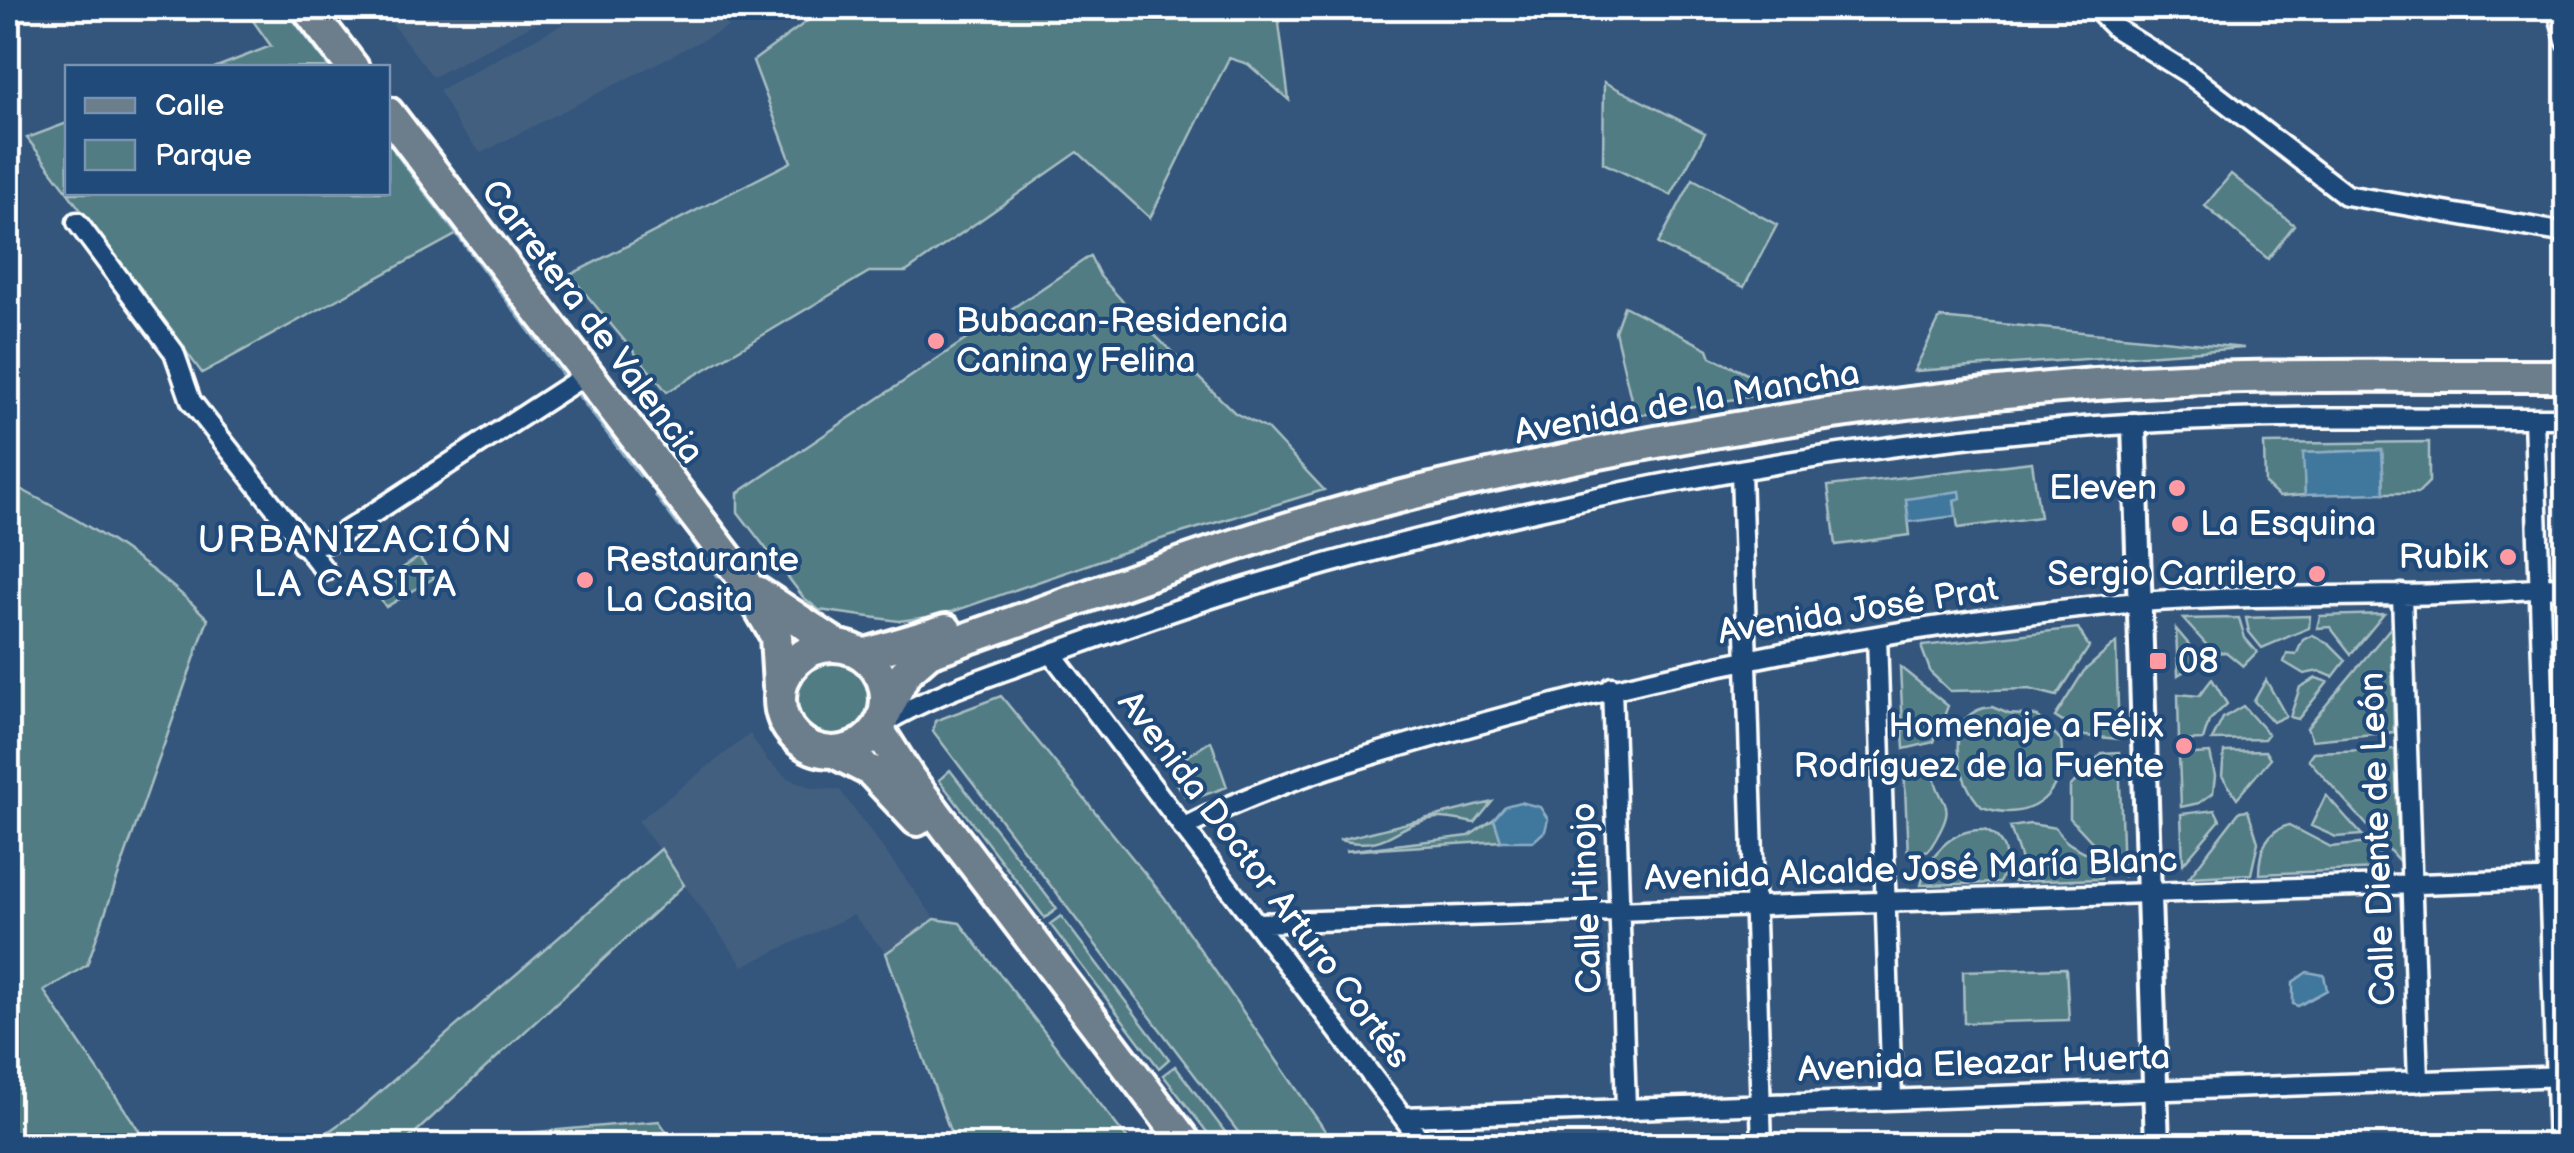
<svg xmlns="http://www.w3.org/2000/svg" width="2574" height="1153" viewBox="0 0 2574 1153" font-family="'Balsamiq Sans',sans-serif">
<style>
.built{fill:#435e7f}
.green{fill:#517c84;stroke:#a8bec2;stroke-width:2.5}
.water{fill:#41779d;stroke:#8dadc4;stroke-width:2.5}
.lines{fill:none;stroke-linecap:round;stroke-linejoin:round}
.stream{stroke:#8dadc4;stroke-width:5}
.minor-casing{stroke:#fff;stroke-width:25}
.tertiary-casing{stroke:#fff;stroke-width:30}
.primary-casing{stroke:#fff;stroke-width:38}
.trunk-casing{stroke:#fff;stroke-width:38}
.minor{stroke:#1f4a7a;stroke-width:18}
.tertiary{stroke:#1f4a7a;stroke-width:22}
.primary{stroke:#6c7d8b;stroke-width:30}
.trunk{stroke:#6c7d8b;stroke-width:30}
.poi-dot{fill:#ff9aa2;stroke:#1f4a7a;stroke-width:4}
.labels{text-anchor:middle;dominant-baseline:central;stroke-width:8;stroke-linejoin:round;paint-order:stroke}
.poi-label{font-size:35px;fill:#fff;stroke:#1f4a7a;text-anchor:start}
.street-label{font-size:35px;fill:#fff;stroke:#1f4a7a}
.neighbourhood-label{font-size:38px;letter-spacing:2.5px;fill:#fff;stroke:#1f4a7a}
</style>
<rect width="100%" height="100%" fill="#34567d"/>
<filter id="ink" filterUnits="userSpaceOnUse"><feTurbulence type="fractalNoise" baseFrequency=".01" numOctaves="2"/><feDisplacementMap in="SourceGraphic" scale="20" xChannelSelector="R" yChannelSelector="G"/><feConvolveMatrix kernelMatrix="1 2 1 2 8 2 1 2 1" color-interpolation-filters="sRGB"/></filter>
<g filter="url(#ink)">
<path class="built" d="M380,8h184l-131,69z
M593,8h124l11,19 -247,126 -21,-24 -21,-39z
M750,734l16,25 21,19 26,10 27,2 95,129 -49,34 -33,-38 -110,51 -105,-145z"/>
<path class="green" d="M244,8h47l45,59 -122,1 57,-22z
M825,8h452l12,92 -41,-36 -19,-6 -79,160 -72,-66 -172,120h-37l-202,120 -97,-117 221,-113 -38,-101z
M1604,82l101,51 -34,62 -68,-32z
M67,123l1,69 -41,-54z
M388,135l73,97 -259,141 -134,-180 320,-1z
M2231,174l63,51 -26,34 -63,-53z
M1693,179l84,46 -33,62 -86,-43z
M1090,256l10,20 42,47 93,90 32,16 57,61 -166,50 -215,75 -44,6 -80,-11 -15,-12 -66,-86v-19z
M1624,306l84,43 3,8 72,34 -148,25 -20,-85z
M1940,318l304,30 -330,23z
M2429,442v40l-11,11h-34l-2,-43 -78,3 1,42 -26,2 -14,-13 -1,-40z
M2032,462l8,55 -82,11 -4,-29h-48l4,36 -74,10 -8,-59z
M8,483c71,35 143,78 200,136l-121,346 -43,26 105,154h-141z
M419,557l15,21 -48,29 -13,-19z
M2384,614l-33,40 -21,-27 -13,1 3,-12z
M2310,616l-1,12 -47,20 -13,-16 -3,-14z
M2239,618l6,20 12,14 -14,14 -17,-14 -12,1 -31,-34z
M2391,627l3,105 -82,8 -5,-12z
M2078,628l11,19 -32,49 -28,-7 -79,2 -19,-18 -9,-24v-3z
M2176,629l26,31 -24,15z
M2313,635l17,9 16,16 -13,17 -14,-6 -15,3 -20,-12 3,-8 9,1 7,-15z
M2116,643l3,96 -34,-3 -30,-19 29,-46z
M793 701a41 41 0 1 1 82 0a41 41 0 1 1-82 0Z
M1900,667l48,39 -14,36 -30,7z
M2316,678l12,4 -30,37 -8,-2 10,-30z
M2212,679l15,25 -18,17 -6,19 -24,1 -1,-47 21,2z
M2266,680l20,36 -13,6 -19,-21z
M1001,696l163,201 171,248h-87l-315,-414 2,-10z
M2243,706l25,28 -4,5 -52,1 11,-22z
M1992,707l17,7 28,2 24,24c7,51 -28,85 -79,67 -26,-25 -42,-97 10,-100z
M1211,741l16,46 -31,11 -11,-2 -17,-27z
M2395,749l4,112 -91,-102 5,-7z
M2265,751l5,8 -33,39 -15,-22 2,-24z
M2119,752l4,123 -53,-57v-31l32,-34z
M2210,753l5,23 -2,17 -14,10 -18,4 -2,-52z
M1932,761c3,52 33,33 -3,89l-21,6 -4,-92z
M950,770l107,139 -12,9 -106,-138z
M2326,795l36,40 -26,2 -25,-11z
M1492,802l-17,21c-13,-2 -26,-6 -39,-5 -44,5 -43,34 -97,22z
M2215,810l5,10 -37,44 -2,-50z
M2248,810l10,32 -7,32 -62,3 51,-66z
M1494,819l7,22 -156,10 124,-15z
M2030,824l26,4c11,22 30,19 45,36v15l-87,3 7,-22 -11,-33z
M2289,825l42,22 37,-4 14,15 -3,11 -120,5c0,-22 7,-43 30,-49z
M1984,830c23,9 27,31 15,53l-78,2c7,-30 31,-57 63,-55z
M661,849l23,36 -281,259 256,-23 17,24h-367l49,-34z
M1061,916l108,143 -10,9 -109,-144z
M935,919l25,4 172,222h-177l-69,-192z
M2066,968l3,52 -105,3 -1,-52z
M1175,1066l60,79h-18l-54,-70z"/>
<path class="water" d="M2382,450l2,43 -79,2 -2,-42z
M1960,491l1,7 -7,2 2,16 -47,6 -3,-23z
M1520,802l20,5 8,12 -3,12 -11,10h-33l-7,-22 11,-13z
M2307,972l17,3 3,15 -29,16 -5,-2v-22z"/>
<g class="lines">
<path class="stream" d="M297,23l34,45
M396,152l170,226
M577,392l63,83
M657,496l22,29
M692,541l26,35
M727,588l17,22"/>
<defs>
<path id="minor" d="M2095,8l20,20 74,46 157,121 220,38
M2557,8l9,32
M77,222l97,130 17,49 134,170
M2534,418l24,728
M1741,471l21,675
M302,545l27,-3 255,-166
M2402,594l16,488
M1877,636l15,462
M1052,654l373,492
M1612,687l14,420
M884,723c45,-27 95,-43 144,-61 65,-23 130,-47 196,-68 303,-93 619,-155 935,-172 136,-7 272,-4 407,-4
M1183,828c91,-47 194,-76 292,-103 206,-57 417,-98 631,-120 152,-15 308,-3 460,-19
M1257,923l1309,-44
M1403,1117l1163,-41"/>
<path id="tertiary" d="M2134,425l23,721"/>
<path id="primary" d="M740,574l36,62 3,50
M757,592l81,54
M780 699a53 53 0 1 1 106 0a53 53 0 1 1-106 0Z
M863,655l83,-25
M883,718l22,-45 24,-21c168,-58 337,-125 511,-165 216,-50 435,-86 656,-103 156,-12 314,-7 470,-8
M878,729l31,49 279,368
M836,753l35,18 46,49"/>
<path id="trunk" d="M307,8l46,60
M388,113l352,461"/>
</defs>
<use href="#minor" class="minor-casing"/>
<use href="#tertiary" class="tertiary-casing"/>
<use href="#primary" class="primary-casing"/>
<use href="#trunk" class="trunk-casing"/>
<use href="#minor" class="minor"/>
<use href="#tertiary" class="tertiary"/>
<use href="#primary" class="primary"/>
<use href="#trunk" class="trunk"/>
</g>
</g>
<g class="poi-dot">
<circle cx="936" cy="341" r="10"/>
<circle cx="2177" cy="488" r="10"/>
<circle cx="2180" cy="524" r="10"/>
<circle cx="2508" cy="557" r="10"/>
<circle cx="2317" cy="574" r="10"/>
<circle cx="585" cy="580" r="10"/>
<rect x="2148" y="651" width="20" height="20" rx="5"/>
<circle cx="2184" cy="746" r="10"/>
</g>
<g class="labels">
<g class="poi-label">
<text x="956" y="321">Bubacan-Residencia<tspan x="956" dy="40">Canina y Felina</tspan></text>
<text x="2157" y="488" text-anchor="end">Eleven</text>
<text x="2200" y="524">La Esquina</text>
<text x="2488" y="557" text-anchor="end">Rubik</text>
<text x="605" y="560">Restaurante<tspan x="605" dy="40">La Casita</tspan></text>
<text x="2297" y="574" text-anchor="end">Sergio Carrilero</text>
<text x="2178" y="661">08</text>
<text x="2164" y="726" text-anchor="end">Homenaje a Félix<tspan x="2164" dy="40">Rodríguez de la Fuente</tspan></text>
</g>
<g class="street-label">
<text transform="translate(592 322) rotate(53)">Carretera de Valencia</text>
<text transform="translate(1687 403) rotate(-10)">Avenida de la Mancha</text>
<text transform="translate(1858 611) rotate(-9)">Avenida José Prat</text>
<text transform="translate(2378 839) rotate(-92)">Calle Diente de León</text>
<text transform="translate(1911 870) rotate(-2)">Avenida Alcalde José María Blanc</text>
<text transform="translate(1264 880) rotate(53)">Avenida Doctor Arturo Cortés</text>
<text transform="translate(1587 898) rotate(-92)">Calle Hinojo</text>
<text transform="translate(1984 1064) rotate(-2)">Avenida Eleazar Huerta</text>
</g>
<g class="neighbourhood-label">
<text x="356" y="540">URBANIZACIÓN<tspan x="356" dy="44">LA CASITA</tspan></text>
</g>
</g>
<rect width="2574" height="1153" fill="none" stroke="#1f4a7a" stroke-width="40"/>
<rect x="20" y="20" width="2534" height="1113" fill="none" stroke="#fff" stroke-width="4" filter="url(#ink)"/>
<rect x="65" y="65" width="325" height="130" fill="#1f4a7a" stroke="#7992af" stroke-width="2.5"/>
<rect x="85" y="98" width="50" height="15" fill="#6c7d8b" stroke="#7992af" stroke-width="2.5"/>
<text x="155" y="115" font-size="30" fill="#ffffff">Calle</text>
<rect x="85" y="140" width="50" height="30" fill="#517c84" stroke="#7992af" stroke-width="2.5"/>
<text x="155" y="165" font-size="30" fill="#ffffff">Parque</text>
</svg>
